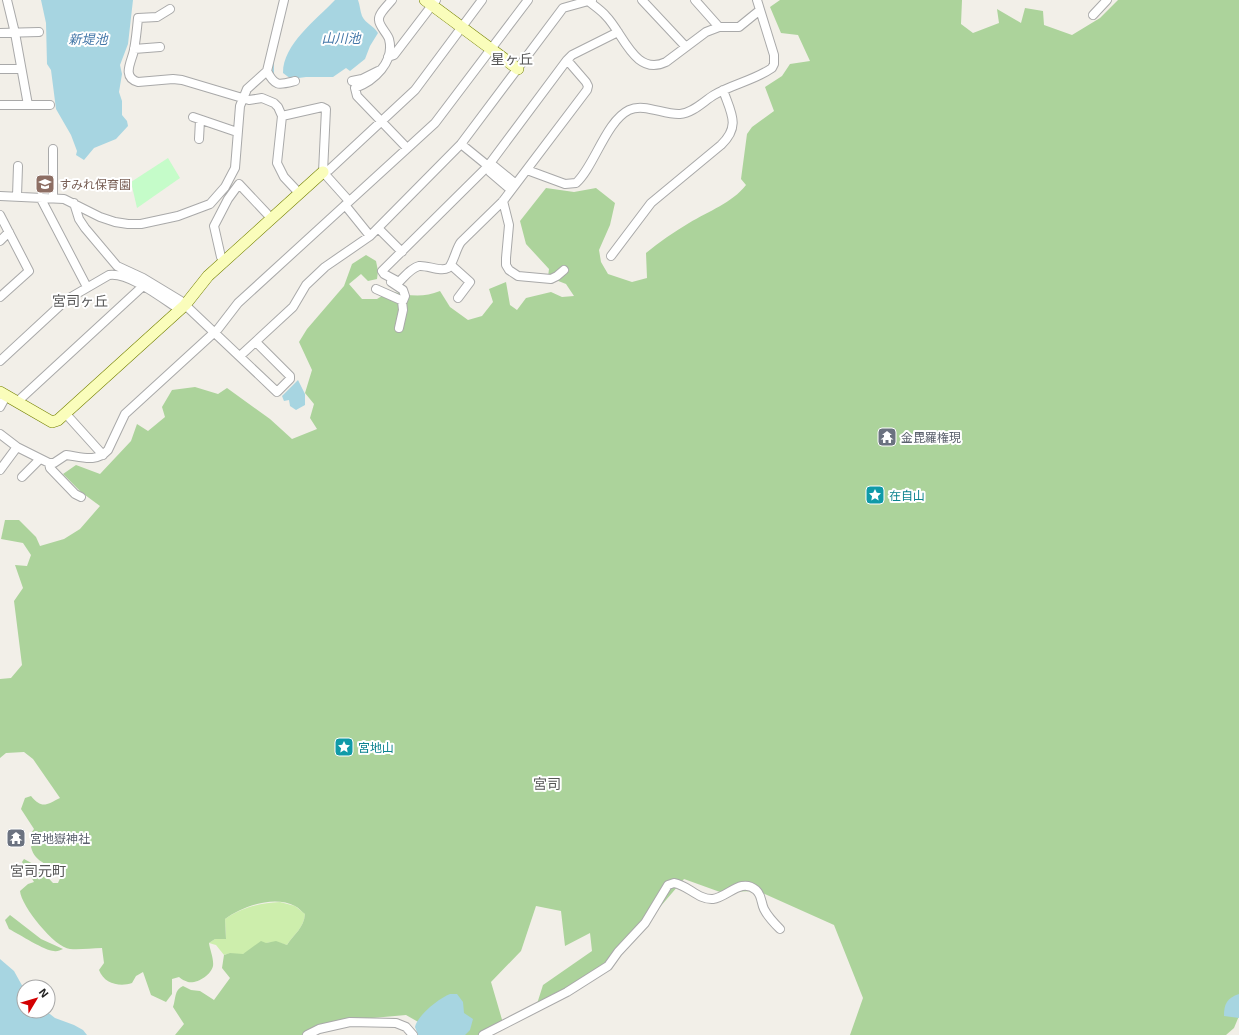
<svg xmlns="http://www.w3.org/2000/svg" width="1239" height="1035" viewBox="0 0 1239 1035" font-family="'Exo 2','Noto Sans JP',sans-serif">
<style>
.grass{fill:#cdeeac}
.forest{fill:#acd39b}
.park{fill:#c5fcc9}
.water{fill:#a7d5e1}
.lines{fill:none;stroke-linecap:round;stroke-linejoin:round}
.stream{stroke:#a7d5e1;stroke-width:2}
.street-casing{stroke:#a9a9a9;stroke-width:10}
.secondary-casing{stroke:#748100;stroke-width:12}
.street{stroke:#fff;stroke-width:8}
.secondary{stroke:#fafdbb;stroke-width:11}
.labels{text-anchor:middle;dominant-baseline:central;stroke-width:4;stroke-linejoin:round;paint-order:stroke}
.education-label{font-size:12px;fill:#785e54;stroke:#fff;text-anchor:start}
.worship-label{font-size:12px;fill:#5b616d;stroke:#fff;text-anchor:start}
.culture-label{font-size:12px;fill:#0d838f;stroke:#fff;text-anchor:start}
.water-label{font-size:13px;font-style:italic;fill:#4276a7;stroke:#fff}
.quarter-label{font-size:14px;fill:#555;stroke:#fff}
</style>
<rect width="100%" height="100%" fill="#f2efe8"/>
<path class="grass" d="M280,902l15,4 10,8c-1,14 -11,20 -18,31 -24,-8 -24,3 -44,9 -7,2 -12,-2 -19,1l-8,-10 -7,-2 6,-4h11l-1,-20c17,-12 35,-16 55,-17z"/>
<path class="forest" d="M780,0h182l-1,24 12,9 26,-10 -2,-14 24,14 4,-15 18,3 1,14 28,10 28,-17 18,-18h121v1016l-5,12 -8,7h-376l13,-37 -29,-73 -76,-34 -38,1 -36,-13 -30,35 -64,65 -54,28 7,-22 49,-34 -2,-18 -25,13 -4,-35 -25,-5 -15,45 -30,31 12,41 -24,12h-38l-35,-20 -56,5 -48,15h-127l9,-11 -11,-17c3,-9 1,-17 10,-21l8,4 9,1 14,9 16,-22 -8,-10 2,-13 6,-2 13,1 18,-13 5,2 10,-2 11,4c7,-11 17,-17 18,-31 -3,-2 -6,-6 -10,-8 -21,-11 -52,0 -70,13l1,20h-11l-6,4c1,7 5,16 4,23 -2,9 -16,18 -25,16 -3,-1 -7,-3 -9,-5l-7,2v15l-6,8 -15,-7 -8,-23 -7,4 -4,7c-12,4 -28,1 -33,-13l5,-7 -2,-15c-11,0 -22,2 -32,1 -15,-1 -49,-43 -50,-58l8,-7 6,-2 -12,-20 2,-3 13,7 16,17h5l4,-9c-11,-10 -27,-10 -31,-27l2,-5 -1,-10 2,-3 -13,-20 4,-11 6,-2c11,13 15,9 29,2l-27,-39 -9,-7 -18,1 -6,5v-79l11,-1 11,-13 -8,-64 9,-13 -8,-23 12,1 4,-11 -8,-12 -22,-4 4,-19h14l17,17 4,9 24,-7 16,-10 20,-23 -19,-14 -18,-18 13,-9 24,9 31,-33 6,-17 11,7 17,-14 -3,-10 10,-17 23,-3 23,7 9,-6 43,31 22,20 25,-10 -7,-11 4,-14 -9,-11 7,-23 -13,-28 8,-13 37,-43 8,-22 14,-9 10,6 2,10 -1,8 -9,2 -7,-7 -12,10 13,15h15l13,-8c18,5 33,7 50,0l10,16 18,13 14,-4 11,-14 -4,-13 17,-7 4,23 7,5 9,-12 25,-6 11,5 12,-1 -8,-12 -18,-7 1,-8 -23,-25 -6,-23 26,-33 28,4 22,-4 19,15 -5,22 -11,25 2,12 7,12 24,8 15,-4 -1,-25c13,-11 28,-21 43,-30 20,-12 43,-20 57,-38l-5,-6 6,-45 5,-7 22,-16 -9,-24 17,-11 8,-12 20,-3 -12,-26 -17,-2 -11,-26z
M10,915l31,24 22,10c-3,1 -6,3 -9,2 -9,0 -35,-17 -45,-22l-4,-9z"/>
<path class="park" d="M168,158l12,20 -43,30 -6,-26z"/>
<path class="water" d="M41,0h92l-5,44 -8,21 2,9 -3,18 3,9v14l5,6 1,5 -12,13 -22,9 -10,12 -8,-5 1,-4 -6,-16 -15,-26 -5,-39 -4,-6 -1,-41z
M335,0h23c2,5 2,11 4,16 4,8 11,9 16,17l-8,13 -5,13 -15,12 -4,-3 -13,9h-27l-15,2 -8,-6c0,-29 33,-53 52,-73z
M298,380l7,14v11l-9,5 -6,-4 -1,-6 -5,1 -2,-5z
M0,959l14,12 10,18v22h22l9,7 19,7 9,5 4,5h-87z
M450,994h7l6,8 1,11 9,6 -3,11 -5,5h-47l-3,-8c2,-11 24,-29 35,-33z
M1239,994v24l-15,-2c0,-12 3,-18 15,-22z"/>
<g class="lines">
<path class="stream" d="M273,74v-12"/>
<defs>
<path id="street" d="M7,0l8,33 13,72
M392,0c-4,5 -14,14 -13,20 0,6 8,13 10,19 6,23 -15,42 -34,49l2,8 50,52
M587,0c6,5 14,10 19,16 17,17 29,61 60,46l40,-30 13,-5h20l21,-17
M642,0l44,47
M695,0l24,27
M170,9l-13,8 -19,1c-1,11 -2,21 -4,32 -2,11 -13,27 4,32l35,-3 9,1 67,20 13,-2 12,5 4,4 4,9 -5,47 7,14 15,16
M1093,15l14,-15
M0,33l39,-1
M134,49l26,-2
M388,57l6,-2 42,-55
M567,60l19,22 2,4 -1,4 -84,111 -42,41c-5,6 -8,23 -13,26 -7,4 -21,-3 -29,-2 -8,2 -14,10 -20,16l-15,-8 -2,-3 106,-105 79,-106 5,-5 46,-23
M0,69h21
M267,71c8,16 12,14 28,10
M352,81l10,-2 16,-8
M0,105h50
M282,116l40,-9 4,2 -3,63 26,29
M193,117l44,15
M199,139l1,-19
M461,144l27,22h6l22,18
M488,166l2,6 21,18
M527,170l38,14 11,-1c18,-16 30,-62 53,-73 15,-7 35,5 51,4 13,-1 24,-13 34,-19 19,-11 41,-15 58,-27l2,-4v-9l-17,-55
M323,172l6,-2 86,-80 67,-90
M0,196l64,3 36,18 15,5 13,2h13l37,-8 32,-12 15,-17 10,-19 5,-62 7,-17 20,-18 17,-71
M17,196l1,-30
M40,197l47,90
M53,198v-49
M503,201l6,24 -3,33v7l3,5 9,6 33,3 6,-3 7,-6
M74,203l5,16 6,9 32,38 26,12 38,23 96,91 13,-13v-3l-34,-34
M345,205l25,31
M0,215l29,56 -29,26
M378,228l24,24
M0,241l9,-9
M611,256l40,-53 70,-58c20,-19 10,-32 2,-55
M224,261l-3,-4 -7,-31 14,-27 11,-15 32,34
M451,265l19,17 -12,16
M376,289l27,12 2,-5 -2,-6 -12,-8
M399,328l4,-18 -1,-9
M240,356l53,-49 13,-22 19,-18 45,-31 91,-92 102,-136 29,-8
M0,361l66,-61 43,-25c20,-3 54,24 71,35
M17,402l126,-116
M0,407l6,-11
M66,414l37,41
M0,434l17,13 32,16h5l12,-8c16,2 30,8 42,-5l17,-36 93,-85 20,-26 197,-180 93,-123
M49,463l1,5 25,26 6,3
M0,470l17,-23
M22,477l18,-18
M307,1035l12,-6 31,-7 46,1 10,4 7,8
M483,1035l84,-43 41,-26 10,-14 27,-29 23,-38 6,-2c14,2 24,17 39,16 15,-2 28,-22 43,-9 6,5 5,13 8,19 4,8 10,14 16,20"/>
<path id="secondary" d="M425,0l93,69
M0,392l52,30 6,-2 127,-115 23,-29 115,-104"/>
</defs>
<use href="#street" class="street-casing"/>
<use href="#secondary" class="secondary-casing"/>
<use href="#street" class="street"/>
<use href="#secondary" class="secondary"/>
</g>
<defs>
<symbol id="school-square" viewBox="-11 -11 22 22"><rect x="-9" y="-9" width="18" height="18" rx="4" fill="#8d6e63" stroke="#fff"/><path d="M0-5L7-2L0 1L-7-2ZM-4 1L0 2.5L4 1V4Q0 6-4 4Z" fill="#fff"/></symbol>
<symbol id="temple-square" viewBox="-11 -11 22 22"><rect x="-9" y="-9" width="18" height="18" rx="4" fill="#6b7280" stroke="#fff"/><path d="M0-6L5-2H3V0L6.5 2.5H4V6H1.5V3h-3V6H-4V2.5H-6.5L-3 0V-2H-5Z" fill="#fff"/></symbol>
<symbol id="sight-square" viewBox="-11 -11 22 22"><rect x="-9" y="-9" width="18" height="18" rx="4" fill="#0f9aa8" stroke="#fff"/><path d="M0-6L1.8-2.2L6-1.7L2.9 1.2L3.7 5.4L0 3.3L-3.7 5.4L-2.9 1.2L-6-1.7L-1.8-2.2Z" fill="#fff"/></symbol>
</defs>
<g fill-rule="evenodd">
<use href="#school-square" x="34" y="173" width="22" height="22"/>
<use href="#temple-square" x="876" y="426" width="22" height="22"/>
<use href="#sight-square" x="864" y="484" width="22" height="22"/>
<use href="#sight-square" x="333" y="736" width="22" height="22"/>
<use href="#temple-square" x="5" y="827" width="22" height="22"/>
</g>
<g class="labels">
<g class="education-label">
<text x="59" y="184">すみれ保育園</text>
</g>
<g class="worship-label">
<text x="901" y="437">金毘羅権現</text>
<text x="30" y="838">宮地嶽神社</text>
</g>
<g class="culture-label">
<text x="889" y="495">在自山</text>
<text x="358" y="747">宮地山</text>
</g>
<g class="water-label">
<text x="341" y="38">山川池</text>
<text x="88" y="39">新堤池</text>
</g>
<g class="quarter-label">
<text x="512" y="58">星ヶ丘</text>
<text x="80" y="300">宮司ヶ丘</text>
<text x="547" y="783">宮司</text>
<text x="38" y="870">宮司元町</text>
</g>
</g>
<g transform="translate(36 999) rotate(52)"><circle r="19" fill="#ffffff" stroke="#a7a7a7"/>
<path d="M0-3L7 15L0 10L-7 15Z" fill="#d30002"/>
<text y="-6" font-size="11" font-weight="bold" text-anchor="middle" fill="#222222">N</text>
</g>
</svg>
